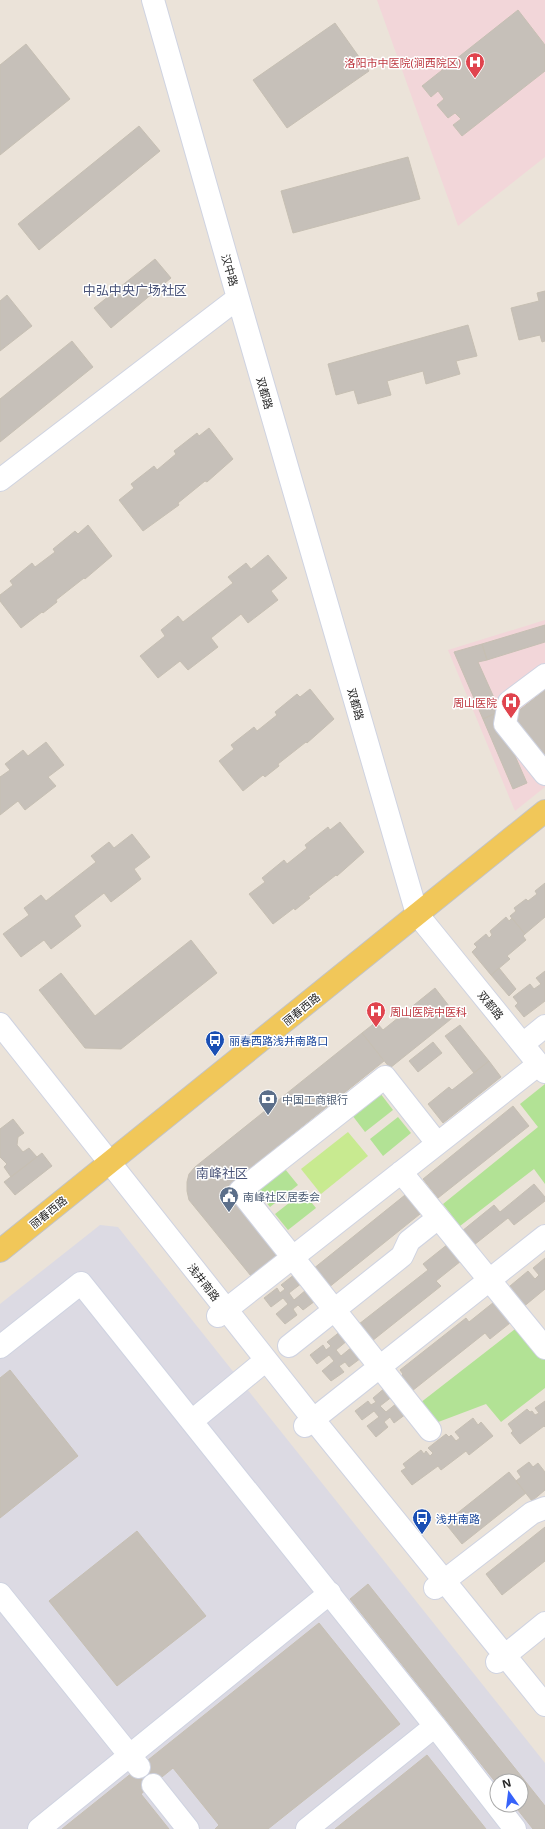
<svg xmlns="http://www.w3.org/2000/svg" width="545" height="1829" viewBox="0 0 545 1829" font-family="'Noto Sans','Noto Sans SC',sans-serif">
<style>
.industrial{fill:#dcdae3;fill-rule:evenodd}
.medical{fill:#f2d6d9}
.green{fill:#b2e295}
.pitch{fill:#c8ea90}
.building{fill:#c6c0b9;stroke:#c6bfb3}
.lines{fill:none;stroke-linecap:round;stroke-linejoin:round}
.minor-casing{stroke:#cfd3e1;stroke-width:24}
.major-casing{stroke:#c3c3c3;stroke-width:24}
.minor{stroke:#fff;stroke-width:22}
.major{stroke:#f1c759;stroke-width:22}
.labels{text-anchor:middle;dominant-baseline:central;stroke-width:3;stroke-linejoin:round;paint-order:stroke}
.health-label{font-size:11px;fill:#be3a42;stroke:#fff;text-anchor:end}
.street-label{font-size:11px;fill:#282828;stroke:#fff}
.transit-label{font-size:11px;fill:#164399;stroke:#fff;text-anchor:start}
.service-label{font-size:11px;fill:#4e5e75;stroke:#fff;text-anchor:start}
.quarter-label{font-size:13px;fill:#495378;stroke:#fff}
</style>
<rect width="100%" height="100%" fill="#ebe3d9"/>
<path class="industrial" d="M100,1225l18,2 427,536v66h-545v-525zM497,1781h24v24h-24z"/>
<path class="medical" d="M377,0h168v157l-87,69z
M545,620v167l-30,24 -67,-161z"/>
<path class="green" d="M545,1084v100l-11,-15 -74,57 -17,-22 95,-77 -18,-23z
M380,1093l13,17 -28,22 -13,-17z
M398,1117l13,16 -28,23 -13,-17z
M285,1169l13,16 -28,22 -13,-16z
M303,1192l13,16 -28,22 -13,-16z
M519,1326l26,34v28l-44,34 -15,-18 -53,20 -13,-21z"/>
<path class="pitch" d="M348,1132l20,24 -47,38 -20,-25z"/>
<path class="building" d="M518,10l27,35v26l-83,65 -9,-11 8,-6 -6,-6 -7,5 -11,-13 7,-6 -6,-8 -7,6 -9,-11z
M335,23l34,48 -82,57 -34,-48z
M26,44l44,55 -70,56v-90z
M139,126l21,25 -121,99 -21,-26z
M408,157l12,42 -127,34 -12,-42z
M155,259l16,19 -60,50 -17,-20z
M545,291v50l-3,1 -2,-7 -21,5 -8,-32 28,-7 -2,-8z
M7,295l25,31 -32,25v-50z
M468,325l9,31 -21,5 4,13 -34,10 -3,-13 -36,10 4,14 -33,9 -4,-14 -18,5 -8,-31z
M72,341l21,26 -93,75v-43z
M209,428l24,31 -26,23 -2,-1 -27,22 1,2 -36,26 -24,-31 15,-12 -3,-4 23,-18 3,4 19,-16 -2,-3 23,-18 2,3z
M88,525l24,31 -27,23 -1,-1 -28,22 1,2 -14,11 -1,-1 -21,16 -21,-27v-6l13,-10 -3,-4 22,-18 3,4 20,-15 -2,-3 22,-18 3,3z
M268,555l19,23 -16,13 7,9 -30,23 -7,-9 -30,24 7,9 -30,23 -8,-9 -22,17 -18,-22 25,-20 -4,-6 17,-14 5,6 50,-39 -5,-6 18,-14 5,6z
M545,625v17l-58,18 -5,-16z
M482,644l5,16 -9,2 22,49 -17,8 -29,-67z
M310,689l24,30 -27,24 -1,-1 -28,22 1,2 -14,11 -2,-2 -20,16 -24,-30 15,-12 -3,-4 23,-18 3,4 20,-16 -2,-3 22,-18 3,3z
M545,690v68l-33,-42z
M496,713l31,70 -14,6 -30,-70z
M46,742l18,23 -16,12 8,9 -31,24 -7,-9 -18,14v-38l10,-7 -5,-6 18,-14 5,6z
M340,822l24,30 -27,24 -1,-1 -28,22 2,1 -15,12 -1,-2 -21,16 -24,-30 16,-12 -3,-4 22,-18 3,4 20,-16 -2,-3 23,-18 2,3z
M132,834l18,23 -16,12 7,10 -30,23 -7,-9 -30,23 7,10 -30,23 -7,-9 -23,17 -18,-23 26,-19 -5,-7 17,-13 5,6 50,-39 -5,-6 18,-14 5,6z
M545,883v34l-20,17 -15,-18 6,-5 -2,-3 12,-9 2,2 9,-7 -2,-3z
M506,917l3,4 3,-3 13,16 -2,2 3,4 -19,16 3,3 -19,16 -19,-23 5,-5 -3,-3 12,-10 3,4 3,-3 -2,-4z
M191,940l26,33 -96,76 -36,-1 -46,-58 22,-17 34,43z
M499,968l17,21 -7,7 -18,-21z
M545,971v30l-21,16 -9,-11 3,-3 -5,-6 17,-13 4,5 7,-5 -5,-6z
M435,988l21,27 -66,53 -28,-35 14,-11 7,8z
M460,1025l29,36 -15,12 -29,-37z
M362,1033l22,28 -160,128 53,66 -26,21 -62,-76 -2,-9v-9l2,-8 6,-7z
M433,1042l9,11 -24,19 -9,-11z
M489,1061l12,16 -58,46 -15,-19 21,-17 3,3z
M513,1106l16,20 -91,72 -15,-19z
M13,1119l11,14 -6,4 -1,8 6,7 6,-4 8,9 -26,20 -7,-10 3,-3 -7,-7v-28z
M42,1153l10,13 -37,29 -11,-13z
M534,1184l11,13v4l-31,24 -6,-7 -34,27 -12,-14 32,-26 6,7z
M405,1195l15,19 -92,74 -15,-19z
M448,1244l13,17 -25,20 5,5 -69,55 -13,-17 69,-54 -5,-6z
M545,1258v31l-23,19 -9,-11 3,-3 -6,-8 18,-15 7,8 4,-4 -6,-7z
M295,1274l7,9 -13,10 5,7 12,-10 9,11 -12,9 -5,-5 -5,4 4,6 -12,9 -9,-10 12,-10 -5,-6 -12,9 -7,-9 13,-10 3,5 5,-4 -4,-4z
M494,1302l16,21 -20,16 -5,-6 -73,58 -12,-14 3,-3 -3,-4 66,-52 3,4z
M341,1331l7,9 -12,10 5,6 11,-9 9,11 -12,9 -4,-5 -6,4 5,6 -13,9 -9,-10 12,-10 -5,-6 -12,9 -7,-9 13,-10 3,5 5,-4 -4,-4z
M10,1370l68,86 -78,62v-140z
M386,1387l7,9 -13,10 6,6 11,-9 9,11 -12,9 -4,-6 -6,5 4,5 -12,10 -9,-11 12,-9 -5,-6 -12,9 -7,-9 13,-10 3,4 5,-3 -3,-4z
M545,1401v26l-1,-1 -24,18 -9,-11 2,-2 -5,-7 19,-15 3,3 2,-1 3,4 4,-2 -4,-5z
M473,1418l5,7 3,-3 12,14 -24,19 -3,-4 -25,19 -3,-4 -26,19 -11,-14 5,-3 -3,-4 18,-14 3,4 2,-3 4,5 3,-3 -5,-5 18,-14 3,3 2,-2 5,6 4,-3 -5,-6z
M529,1462l4,5 5,-4 7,9v18l-13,11 -16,-20 5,-4 -4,-6z
M509,1472l17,21 -64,51 -17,-21z
M545,1527v34l-43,34 -16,-21z
M137,1531l69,85 -89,70 -68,-85z
M368,1584l177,222v23h-12l-19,-24h7v-24h-24v3l-147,-185z
M319,1623l81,101 -132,105h-53l4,-4 -46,-57 -32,26 28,35h-107z
M427,1755l59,74h-151z"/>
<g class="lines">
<defs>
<path id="minor" d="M238,298l179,616 128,158
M0,480l238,-182 -85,-298
M545,675l-36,27 -4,22 40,50
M0,1024l313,395 232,286
M523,1044l22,-18
M401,1172l144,176
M218,1316l321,-252
M289,1346l113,-90 7,-15 29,-23
M0,1347l81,-64 354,443
M192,1421l74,-61
M305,1426l240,-190
M430,1430l-190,-239 145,-114 52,66
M435,1588l97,-75 13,-5
M0,1594l139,173
M497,1662l48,-39
M153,1785l35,44
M39,1829l291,-236
M307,1829l128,-103 80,103"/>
<path id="major" d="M0,1251l545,-440"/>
</defs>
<use href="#minor" class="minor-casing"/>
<use href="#major" class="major-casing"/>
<use href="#minor" class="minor"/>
<use href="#major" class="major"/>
</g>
<defs>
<symbol id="hospital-pin" viewBox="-11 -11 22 30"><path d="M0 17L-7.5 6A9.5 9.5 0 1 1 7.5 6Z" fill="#e0444e" stroke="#fff"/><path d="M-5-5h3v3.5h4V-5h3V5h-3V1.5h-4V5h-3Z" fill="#fff"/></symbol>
<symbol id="bus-pin" viewBox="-11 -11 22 30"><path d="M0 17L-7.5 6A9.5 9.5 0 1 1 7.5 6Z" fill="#1a4fb4" stroke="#fff"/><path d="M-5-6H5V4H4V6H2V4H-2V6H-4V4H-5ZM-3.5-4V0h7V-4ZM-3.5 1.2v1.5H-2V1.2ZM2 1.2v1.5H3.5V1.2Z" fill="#fff"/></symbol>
<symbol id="bank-pin" viewBox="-11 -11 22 30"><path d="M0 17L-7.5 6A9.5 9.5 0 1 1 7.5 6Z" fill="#5c6f8a" stroke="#fff"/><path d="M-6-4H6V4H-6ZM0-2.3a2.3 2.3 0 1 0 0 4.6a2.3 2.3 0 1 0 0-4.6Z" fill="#fff"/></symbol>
<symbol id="civic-pin" viewBox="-11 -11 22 30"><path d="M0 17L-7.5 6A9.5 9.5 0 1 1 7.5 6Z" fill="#5c6f8a" stroke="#fff"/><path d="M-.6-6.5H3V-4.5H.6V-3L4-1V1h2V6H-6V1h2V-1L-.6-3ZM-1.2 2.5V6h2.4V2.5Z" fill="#fff"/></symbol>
</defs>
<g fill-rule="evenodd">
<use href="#hospital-pin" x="464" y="51" width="22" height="30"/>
<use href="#hospital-pin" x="500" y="691" width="22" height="30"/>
<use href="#hospital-pin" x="365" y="1000" width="22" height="30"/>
<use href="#bus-pin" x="204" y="1029" width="22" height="30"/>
<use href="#bank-pin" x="257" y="1088" width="22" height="30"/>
<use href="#civic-pin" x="218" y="1185" width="22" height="30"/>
<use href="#bus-pin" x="411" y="1507" width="22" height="30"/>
</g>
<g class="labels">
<g class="health-label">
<text x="461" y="62">洛阳市中医院(涧西院区)</text>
<text x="497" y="702">周山医院</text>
<text x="390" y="1011" text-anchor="start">周山医院中医科</text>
</g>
<g class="street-label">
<text transform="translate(230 270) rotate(74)">汉中路</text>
<text transform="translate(265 393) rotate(74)">双都路</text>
<text transform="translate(356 704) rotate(74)">双都路</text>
<text transform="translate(491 1005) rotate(51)">双都路</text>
<text transform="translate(301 1009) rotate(-39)">丽春西路</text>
<text transform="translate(48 1212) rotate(-39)">丽春西路</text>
<text transform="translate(204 1282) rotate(52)">浅井南路</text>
</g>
<g class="transit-label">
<text x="229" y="1040">丽春西路浅井南路口</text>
<text x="436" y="1518">浅井南路</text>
</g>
<g class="service-label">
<text x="282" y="1099">中国工商银行</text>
<text x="243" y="1196">南峰社区居委会</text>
</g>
<g class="quarter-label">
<text x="135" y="290">中弘中央广场社区</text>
<text x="222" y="1173">南峰社区</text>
</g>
</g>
<g transform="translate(509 1793) rotate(346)"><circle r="19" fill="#ffffff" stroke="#a9a9a9"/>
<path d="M0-3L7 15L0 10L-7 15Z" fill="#3763fa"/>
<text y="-6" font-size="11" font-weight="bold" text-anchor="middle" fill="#282828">N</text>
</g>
</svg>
